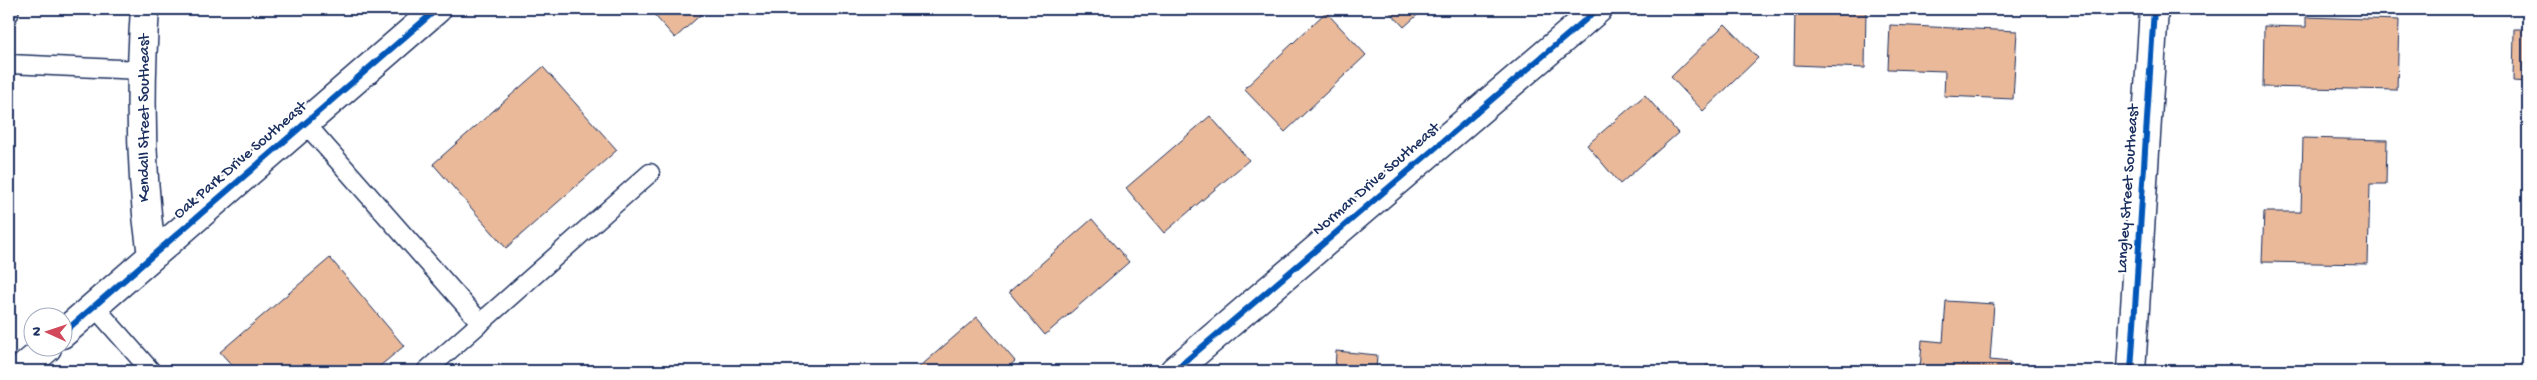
<svg xmlns="http://www.w3.org/2000/svg" width="2537" height="380" viewBox="0 0 2537 380" font-family="'Gochi Hand',sans-serif">
<style>
.building{fill:#e9b99a;stroke:#1b2f5e}
.lines{fill:none;stroke-linecap:round;stroke-linejoin:round}
.lane-casing{stroke:#1b2f5e;stroke-width:21}
.street-casing{stroke:#1b2f5e;stroke-width:31}
.lane{stroke:#fff;stroke-width:18}
.street{stroke:#fff;stroke-width:28}
.cycleway-casing{stroke:#fff;stroke-width:9}
.cycleway{stroke:#0057b8;stroke-width:6}
.labels{text-anchor:middle;dominant-baseline:central;stroke-width:4;stroke-linejoin:round;paint-order:stroke}
.street-label{font-size:16px;fill:#1b2f5e;stroke:#fff}
</style>
<rect width="100%" height="100%" fill="#fff"/>
<filter id="ink" filterUnits="userSpaceOnUse"><feTurbulence type="fractalNoise" baseFrequency=".02" numOctaves="2"/><feDisplacementMap in="SourceGraphic" scale="10" xChannelSelector="R" yChannelSelector="G"/><feConvolveMatrix kernelMatrix="1 2 1 2 8 2 1 2 1" color-interpolation-filters="sRGB"/></filter>
<g filter="url(#ink)">
<path class="building" d="M649,9h58l-32,29z
M1387,9h37l-20,18z
M1795,9l71,2 -1,57 -71,-3z
M1326,12l40,43 -81,77 -41,-43z
M2306,17l93,3 -2,70 -134,-3 1,-61 42,1z
M1725,24l33,34 -55,53 -32,-34z
M1890,25l127,6 -4,68 -69,-3 1,-25 -57,-2z
M2514,29h14v53l-15,-1z
M543,67l74,83 -111,98 -73,-84z
M1645,95l33,38 -58,51 -33,-39z
M1210,116l39,44 -85,73 -38,-45z
M2303,138l84,2 -1,44h-16l-2,80 -106,-2 2,-50h37z
M1092,219l37,43 -84,73 -36,-43z
M330,258l74,88 -30,25h-137l-17,-19z
M1946,301l48,3 -4,56 20,2 -1,9h-89l2,-31 21,2z
M977,317l38,44 -11,10h-89z
M1336,351l41,4 -1,16h-41z
M1706,365l132,6h-132z"/>
<g class="lines">
<defs>
<path id="lane" d="M9,14v-5
M9,64l132,6
M305,123l176,200
M94,306l57,65
M426,371l224,-198"/>
<path id="street" d="M145,9c-6,84 -5,163 7,247
M62,334l375,-325
M20,371l27,-23
M1174,371l424,-362
M2131,371l23,-362"/>
</defs>
<use href="#lane" class="lane-casing"/>
<use href="#street" class="street-casing"/>
<use href="#lane" class="lane"/>
<use href="#street" class="street"/>
<defs>
<path id="cycleway" d="M62,334l375,-325
M1174,371l424,-362
M2131,371l23,-362"/>
</defs>
<use href="#cycleway" class="cycleway-casing"/>
<use href="#cycleway" class="cycleway"/>
</g>
</g>
<g class="labels">
<g class="street-label">
<text transform="translate(145 118) rotate(-90)">Kendall Street Southeast</text>
<text transform="translate(241 161) rotate(-41)">Oak Park Drive Southeast</text>
<text transform="translate(1377 180) rotate(-41)">Norman Drive Southeast</text>
<text transform="translate(2129 189) rotate(-86)">Langley Street Southeast</text>
</g>
</g>
<rect width="2537" height="380" fill="none" stroke="#fff" stroke-width="30"/>
<rect x="15" y="15" width="2507" height="350" fill="none" stroke="#1b2f5e" stroke-width="2" filter="url(#ink)"/>
<g transform="translate(48 332) rotate(273)"><circle r="24" fill="#ffffff" stroke="#a4acbf"/>
<path d="M0-4L9 19L0 12L-9 19Z" fill="#d1495b"/>
<text y="-8" font-size="14" font-weight="bold" text-anchor="middle" fill="#1b2f5e">N</text>
</g>
</svg>
